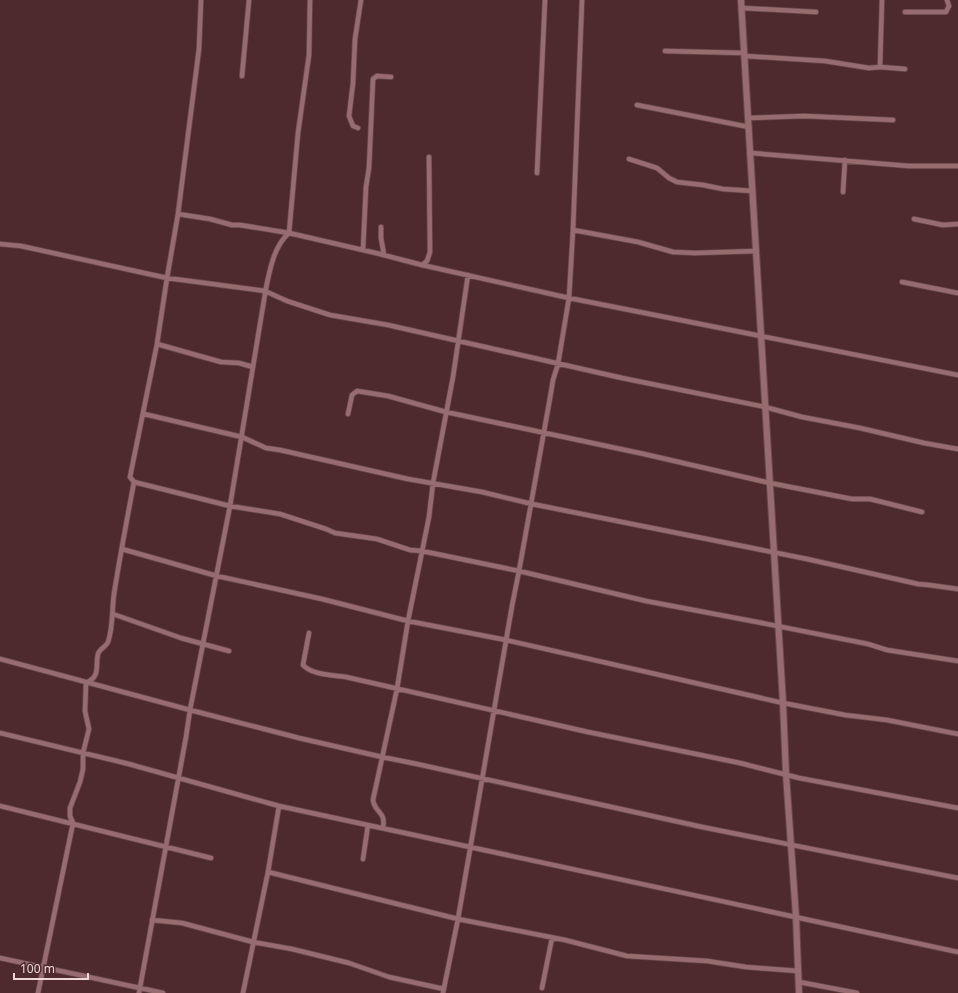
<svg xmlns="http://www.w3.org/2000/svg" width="958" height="993" viewBox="0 0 958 993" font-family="'Noto Sans',sans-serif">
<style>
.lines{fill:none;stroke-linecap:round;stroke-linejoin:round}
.street-casing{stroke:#67484b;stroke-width:6}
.secondary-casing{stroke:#67484b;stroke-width:8}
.street{stroke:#966c6e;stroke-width:4.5}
.secondary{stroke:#966c6e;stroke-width:6}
</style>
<rect width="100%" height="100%" fill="#4e2a2c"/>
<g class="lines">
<defs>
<path id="street" d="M201,0l-2,49 -21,165 -11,64 -10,66 -27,133 4,5 96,24 50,8 46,15 9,4 42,6 33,11 12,1 97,20 127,30 111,21 111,22 19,6 71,11
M742,8l74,4
M905,12h41l3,-6 -2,-6
M665,51l79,2
M745,56l80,5 44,7 11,-1 25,2
M880,67l2,-67
M242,76l7,-76
M637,105l112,22
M748,118l56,-2 89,4
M358,128l-5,-2 -4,-10 4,-33 2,-44 6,-39
M751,153l158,13h49
M629,159l28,9 12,10 8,4 26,3 20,4 30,2
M537,173l8,-173
M843,192l2,-32
M178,214l32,5 22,6h8l49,8 91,21 42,11 147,33 389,77
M914,219l29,6 15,-1
M381,227v11l3,17
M573,230l65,12 35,10 22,1 62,-2
M0,244l21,2 146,32 98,13 22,10 43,14 58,10 234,53 143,29 37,10 58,11 64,15 34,6
M363,250l3,-63 3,-19 4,-89 4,-3 14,1
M422,265l5,-4 3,-9 -1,-95
M902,282l56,11
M157,344l64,18 18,1 14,4
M144,414l98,23 24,11 14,2 128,29 74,13 50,12 275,55 111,25 11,1 29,4
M348,414l4,-19 5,-4 31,5 58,16 198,42 126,29 82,16h18l52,13
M122,549l95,27 105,23 86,22 98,19 277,63 62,12 42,5 71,14
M113,614l68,24 48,13
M309,633l-6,32c9,10 30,10 43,12l242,55 152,31 59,15 159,30
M0,659l190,51 109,28 83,19 35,7 285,63 256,51
M0,733l129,31 150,42 679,146
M0,806l211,52
M383,828c3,-18 -8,-14 -10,-28l24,-111 11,-68 21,-104 4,-34 20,-106 15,-102
M363,859l5,-34
M268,872l190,47 107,21 62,16 80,5 39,6 52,4
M152,920l30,3 71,19 39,7 57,14 40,14 55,12
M0,958l163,35
M799,982l58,11
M542,988l10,-50
M38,993l35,-170 -3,-7v-8l10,-26 3,-13v-16l6,-24 -4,-18 1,-28c15,-7 9,-16 12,-29 1,-5 8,-7 10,-12 5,-13 4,-34 6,-48 6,-38 13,-75 20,-112
M139,993l47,-256 4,-27 40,-204 36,-218c4,-19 8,-42 23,-55l9,-100 11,-78 1,-55
M243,993l25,-121 11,-66
M443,993l15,-74 54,-313 7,-35 31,-173 3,-18 5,-16 11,-66 4,-68 9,-230"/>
<path id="secondary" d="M741,0l42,703 3,71 10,143 3,76"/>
</defs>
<use href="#street" class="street-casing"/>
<use href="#secondary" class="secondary-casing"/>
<use href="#street" class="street"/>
<use href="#secondary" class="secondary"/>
</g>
<path d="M14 973v6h74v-6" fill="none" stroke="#efd6d7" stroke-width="2"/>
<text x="20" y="973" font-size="12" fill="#efd6d7" stroke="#4e2a2c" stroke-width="3" paint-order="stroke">100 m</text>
</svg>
